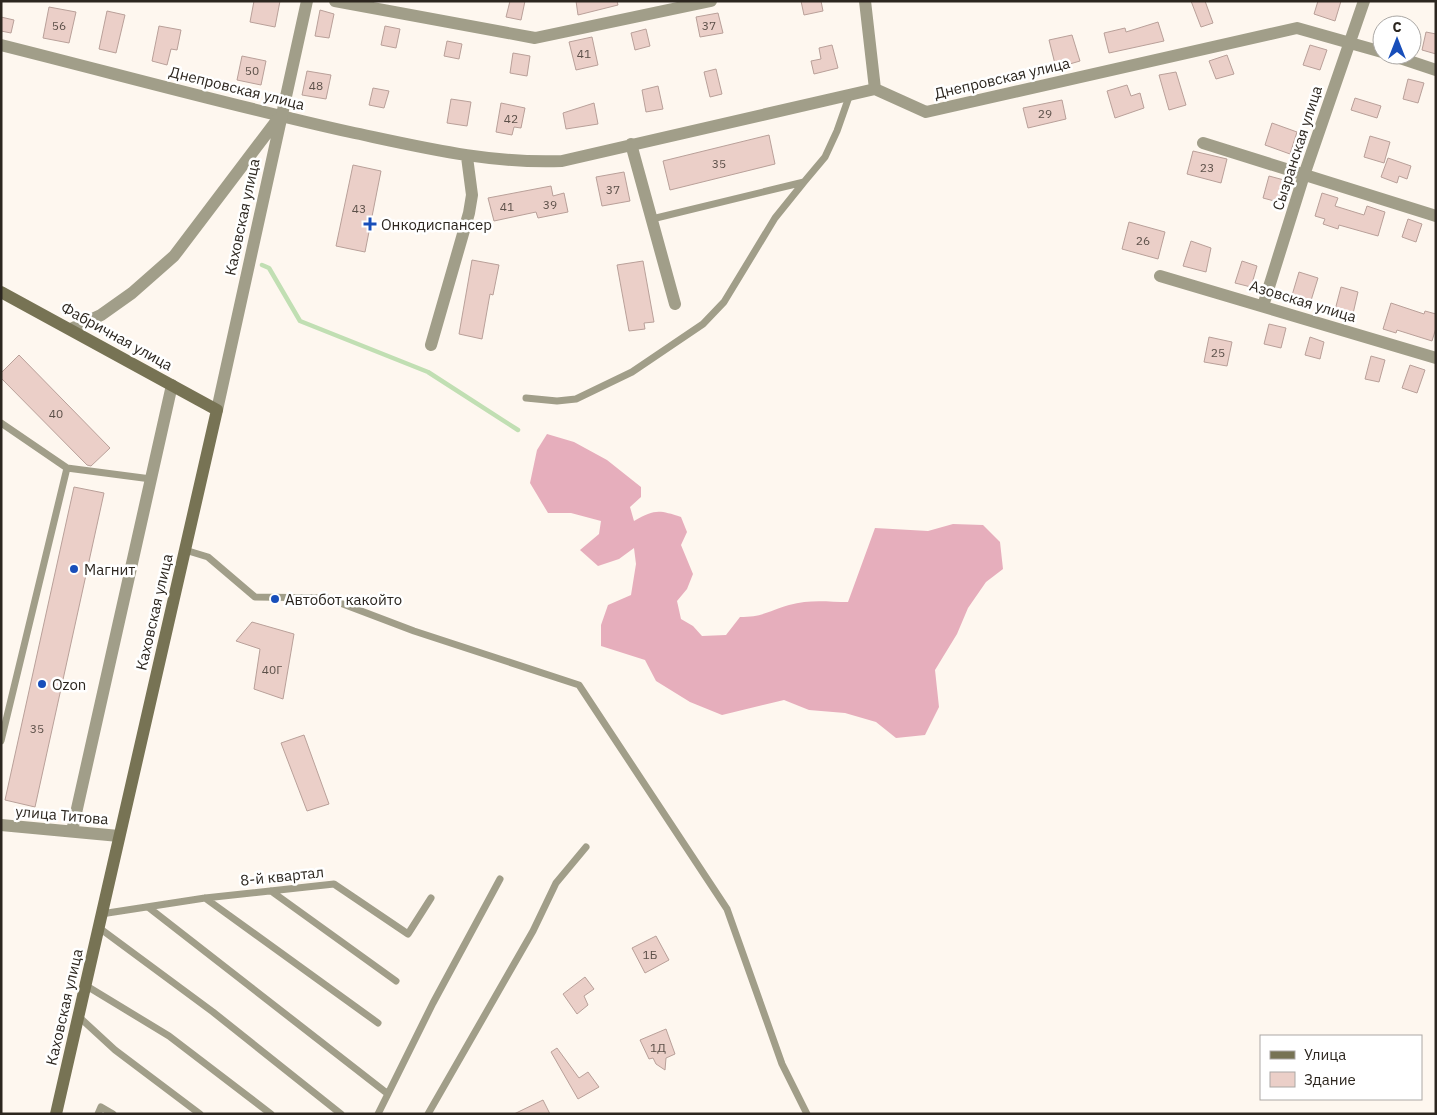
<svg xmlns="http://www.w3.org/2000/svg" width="1437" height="1115" viewBox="0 0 1437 1115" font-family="'IBM Plex Sans',sans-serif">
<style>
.forest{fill:#e6aebc}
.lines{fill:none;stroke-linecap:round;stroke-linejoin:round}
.stream{stroke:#c1dfb3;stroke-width:4.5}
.building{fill:#ebcfc8;stroke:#b9a099}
.service{stroke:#a19e89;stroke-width:7}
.minor{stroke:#a19e89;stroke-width:12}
.tertiary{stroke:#a19e89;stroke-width:12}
.secondary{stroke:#777354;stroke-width:12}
.poi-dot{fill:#184eba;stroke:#fff;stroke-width:2}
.labels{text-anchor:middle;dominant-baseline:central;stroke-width:5;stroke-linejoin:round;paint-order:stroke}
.number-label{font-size:12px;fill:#5c5049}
.street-label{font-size:15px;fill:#2c261f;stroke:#fff}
.poi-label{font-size:15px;fill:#2c261f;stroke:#fff;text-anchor:start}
</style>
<rect width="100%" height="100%" fill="#fef7ef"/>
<path class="forest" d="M547,434l27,8 33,18 34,27v10l-11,10 4,14c21,-12 25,-11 47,-4l6,15 -6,13 12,29 -6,15 -10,12 4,18 12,7 9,10 24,-1 14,-18c22,0 29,-6 49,-12 21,-6 39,-3 59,-3l27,-74 53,3 25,-7 30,1 17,17 3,27 -17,13 -18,26 -11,26 -22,36 4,37 -14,28 -29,3 -20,-16 -31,-9 -36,-3 -25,-10 -62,15 -32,-13 -34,-21 -11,-21 -44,-14v-21l7,-20 23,-10 5,-31 -2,-16 -15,11 -21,7 -18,-16 19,-16 2,-13 -30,-8h-23l-18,-30 7,-33z"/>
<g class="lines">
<path class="stream" d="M262,265l7,3 31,53 128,51 90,58"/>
</g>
<path class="building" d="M254,1h26l-5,26 -25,-5z
M510,1h15l-4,19 -15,-3z
M576,1h41l1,4 -40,10z
M801,1h20l2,10 -19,4z
M1191,1h14l8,22 -12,4z
M1318,1h23l-6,20 -21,-7z
M49,7l27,5 -7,31 -26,-5z
M320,10l14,4 -5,24 -14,-2z
M107,11l18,4 -9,38 -17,-4z
M718,13l5,20 -23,4 -4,-20z
M1,17l13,3 -3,13 -10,-2z
M1158,22l6,19 -55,12 -5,-20 21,-5 1,4z
M159,26l22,4 -4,20 -6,-1 -4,16 -15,-4z
M385,26l15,3 -4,19 -15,-3z
M646,29l4,17 -15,4 -4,-17z
M1426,32l10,2v20l-14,-4z
M1072,35l8,26 -24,7 -7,-28z
M592,37l6,28 -22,5 -7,-28z
M447,41l15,3 -3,15 -15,-3z
M832,45l6,23 -24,6 -3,-13 10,-2 -2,-11z
M1310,45l17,5 -7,20 -17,-5z
M513,53l17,3 -3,20 -17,-3z
M1227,55l7,19 -18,5 -7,-18z
M242,56l24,5 -5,24 -24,-5z
M716,69l6,25 -12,3 -6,-25z
M307,71l24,4 -5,24 -24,-4z
M1176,72l10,33 -17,5 -10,-35z
M1408,79l16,4 -6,20 -15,-4z
M1127,85l4,11 9,-3 4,15 -29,10 -8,-27z
M658,86l5,23 -17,3 -4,-22z
M373,88l16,3 -5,17 -15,-3z
M1355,98l26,8 -4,12 -26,-8z
M451,99l20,3 -4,24 -20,-3z
M1062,100l4,19 -38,9 -5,-20z
M501,103l24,5 -4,20 -7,-1 -2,8 -16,-3z
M594,103l4,21 -32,5 -3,-16z
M1272,123l25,9 -7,22 -25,-9z
M769,135l6,29 -105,26 -7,-29z
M1370,136l20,6 -6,21 -20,-6z
M1193,151l34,8 -6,24 -34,-9z
M1388,158l23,8 -4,13 -8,-3 -2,7 -16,-6z
M353,165l28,6 -16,81 -29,-6z
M624,172l6,29 -28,5 -6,-29z
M1269,176l15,4 -6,22 -15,-4z
M551,186l2,10 11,-3 4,19 -30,6 -2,-6 -42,9 -6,-23z
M1322,193l16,5 -3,8 29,9 3,-9 18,6 -7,24 -39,-11 -1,4 -15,-5 2,-5 -10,-3z
M1408,219l14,5 -6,18 -14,-5z
M1129,222l36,10 -7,27 -36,-10z
M1191,241l20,7 -5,24 -23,-6z
M472,260l27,5 -6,30 -3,-1 -8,45 -23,-5z
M643,261l11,61 -10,1 1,6 -16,2 -12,-66z
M1242,261l15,5 -6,21 -16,-4z
M1299,272l19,6 -9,29 -19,-5z
M1341,287l17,5 -6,26 -18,-4z
M1391,303l33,11 1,-3 11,3v14l-4,13 -35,-11 -1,3 -13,-4z
M1269,324l17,4 -5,20 -17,-4z
M1209,337l23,5 -5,24 -23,-4z
M1310,337l14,5 -4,17 -15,-4z
M19,355l91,93 -19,18 -4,-1 -86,-87v-5z
M1371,356l14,4 -6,22 -14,-3z
M1410,365l15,5 -8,23 -15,-5z
M74,487l30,6 -69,314 -30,-7z
M252,622l42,12 -11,65 -29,-10 6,-40 -24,-8z
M304,735l25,69 -22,7 -26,-68z
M656,936l13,24 -24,13 -13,-25z
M585,977l9,12 -10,7 4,9 -11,9 -14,-20z
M666,1029l9,25 -9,4 -1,12 -9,-6 -3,-6 -4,1 -9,-19z
M557,1048l22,30 9,-6 11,15 -21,12 -27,-47z
M543,1100l7,14h-36z"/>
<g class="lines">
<path class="service" d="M652,219l152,-37 21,-25 12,-26 13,-37
M526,398l31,3 19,-2 56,-27 71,-48 21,-22 51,-84 29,-36
M1,423l66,45
M185,550l23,7 47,40 72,1 87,33 165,54 148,224 55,155 25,50
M1,741l66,-273 84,11
M271,891l125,90
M205,898l173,125
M148,907l240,187
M101,914l104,-16 129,-14 74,50 23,-36
M98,927l115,85 128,102
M85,985l84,51 102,78
M78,1016l37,34 85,64
M98,1114l3,-7 12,7
M378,1114l55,-111 67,-124
M428,1114l105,-183 23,-48 30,-36"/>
<path class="minor" d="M335,1l200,37 176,-37
M865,1l10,88
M1,45c116,29 232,61 349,87 71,15 139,32 212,29l313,-72 51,23 371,-84 85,24
M1391,55l45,15
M1203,143l233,73
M631,144l44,160
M1160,276l276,82
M1263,306l41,-131 60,-174
M431,345l38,-132 3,-18 -5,-38"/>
<path class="tertiary" d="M71,329l30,-14 31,-22 42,-37 103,-136
M217,410l90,-409
M1,825l118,11
M72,831l100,-446"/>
<path class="secondary" d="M1,292l216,118 -161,704"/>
</g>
<g class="poi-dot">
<path d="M367.5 216.5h5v5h5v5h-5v5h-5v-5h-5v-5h5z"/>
<circle cx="74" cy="569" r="5"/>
<circle cx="275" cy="599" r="5"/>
<circle cx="42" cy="684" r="5"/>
</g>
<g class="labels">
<g class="number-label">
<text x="59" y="25">56</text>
<text x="709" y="25">37</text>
<text x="584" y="53">41</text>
<text x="252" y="70">50</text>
<text x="316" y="85">48</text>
<text x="1045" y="113">29</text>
<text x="511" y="118">42</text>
<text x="719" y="163">35</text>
<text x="1207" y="167">23</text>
<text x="613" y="189">37</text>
<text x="550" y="204">39</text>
<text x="507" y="206">41</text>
<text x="359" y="208">43</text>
<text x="1143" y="240">26</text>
<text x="1218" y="352">25</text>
<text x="56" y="413">40</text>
<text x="272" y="669">40Г</text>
<text x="37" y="728">35</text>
<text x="650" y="954">1Б</text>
<text x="658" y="1047">1Д</text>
</g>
<g class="street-label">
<text transform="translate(1002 78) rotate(-13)">Днепровская улица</text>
<text transform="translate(237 88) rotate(14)">Днепровская улица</text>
<text transform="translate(1297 148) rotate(-72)">Сызранская улица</text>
<text transform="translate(242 217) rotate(-78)">Каховская улица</text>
<text transform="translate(1303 301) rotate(17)">Азовская улица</text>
<text transform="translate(117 336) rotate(29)">Фабричная улица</text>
<text transform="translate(154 612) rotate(-77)">Каховская улица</text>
<text transform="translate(62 815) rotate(5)">улица Титова</text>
<text transform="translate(282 876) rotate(-6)">8-й квартал</text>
<text transform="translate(64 1007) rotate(-77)">Каховская улица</text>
</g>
<g class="poi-label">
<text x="381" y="224">Онкодиспансер</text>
<text x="84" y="569">Магнит</text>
<text x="285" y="599">Автобот какойто</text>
<text x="52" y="684">Ozon</text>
</g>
</g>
<rect width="1437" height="1115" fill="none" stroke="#2c261f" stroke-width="5"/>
<rect x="1260" y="1035" width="162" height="65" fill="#ffffff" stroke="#aba8a5"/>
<rect x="1270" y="1051" width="25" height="8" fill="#777354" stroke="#aba8a5"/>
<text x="1304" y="1060" font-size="15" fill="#2c261f">Улица</text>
<rect x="1270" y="1072" width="25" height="15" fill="#ebcfc8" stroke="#aba8a5"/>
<text x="1304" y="1085" font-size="15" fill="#2c261f">Здание</text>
<g transform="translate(1397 40)"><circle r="24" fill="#ffffff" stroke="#aba8a5"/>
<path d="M0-4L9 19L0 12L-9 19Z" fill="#184eba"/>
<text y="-8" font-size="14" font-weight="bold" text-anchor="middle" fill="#2c261f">С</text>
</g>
</svg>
